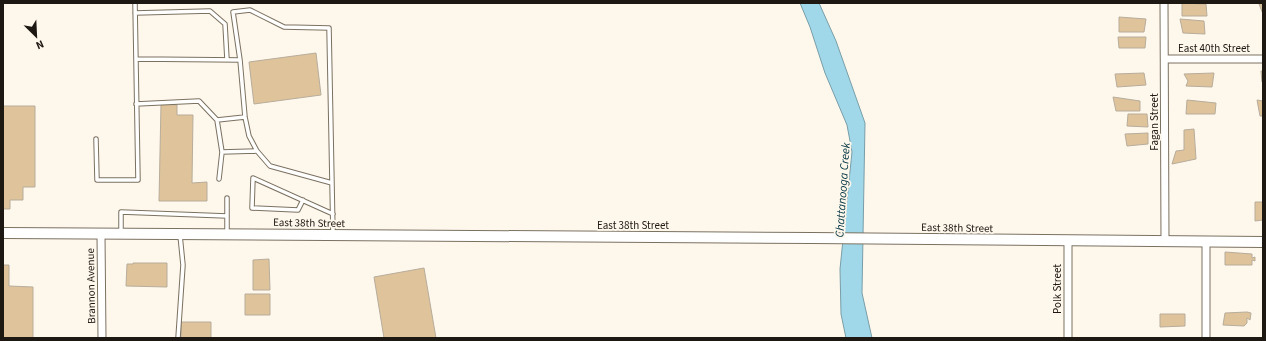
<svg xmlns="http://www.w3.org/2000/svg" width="1266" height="341" viewBox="0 0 1266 341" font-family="'Source Sans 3',sans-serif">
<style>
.water{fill:#a0d8e9;stroke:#799ea8}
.building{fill:#dec39b;stroke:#b8ad9b}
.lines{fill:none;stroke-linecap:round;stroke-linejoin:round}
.service-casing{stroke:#7b7161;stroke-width:5.5}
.minor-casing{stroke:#7b7161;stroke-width:9}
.secondary-casing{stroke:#7b7161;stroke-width:12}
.service{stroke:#fff;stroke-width:3.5}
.minor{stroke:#fff;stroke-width:7}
.secondary{stroke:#fff;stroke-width:10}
.labels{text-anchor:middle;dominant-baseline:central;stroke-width:3.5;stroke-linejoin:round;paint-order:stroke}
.street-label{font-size:11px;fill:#1d1812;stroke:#fef7ec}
.water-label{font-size:12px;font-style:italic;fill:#00333f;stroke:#fef7ec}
</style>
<rect width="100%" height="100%" fill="#fef7ec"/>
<path class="water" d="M800,3h19l17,38 29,82 -3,170 10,45h-26l-5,-24 -1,-45 12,-117 -5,-27 -22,-52 -15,-46z"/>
<path class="building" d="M1182,3l24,1 1,12h-25z
M1259,4h4v10z
M1119,17l27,2 -2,13h-25z
M1180,19l24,2 1,13 -22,-1z
M1118,37h28l-1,11h-26z
M316,53l5,42 -67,9 -5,-42z
M1261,71h2v11h-1z
M1144,73l2,12 -29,2 -2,-13z
M1214,73l-2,14 -26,-1 2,-5 -4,-7z
M1113,97l27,4v10h-24z
M1187,100l29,3 -1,11h-29z
M1257,100l6,1v15h-3z
M161,104l16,1v10h16l-1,68 15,-1v19h-48z
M3,106h32v81h-12v13h-13v9h-7z
M1128,114h19l1,13 -21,-1z
M1194,129l2,30 -24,5 4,-13 8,-1v-20z
M1148,133v11l-21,2 -2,-12z
M1255,202h8v18l-8,1z
M1225,252l27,2v4l3,-1v4l-3,-1v5h-27z
M269,259l1,31h-17v-30z
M133,263h34v24l-41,-1 1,-22h6z
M3,265h6v21l24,1v51h-30z
M424,268l12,70h-52l-10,-61z
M245,294h25v21h-25z
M1247,312l4,1 -1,7 -3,-2v5l-3,3 -21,-1 2,-12z
M1160,314h25v12l-25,1z
M181,322h30v16h-30z"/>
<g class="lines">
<defs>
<path id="service" d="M135,13l75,-2 15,13 2,36
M137,59l103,1
M136,104l63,-3 18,19 28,-3
M217,120l5,32
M96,139l1,41h41l-3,-177
M219,179l3,-27 35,-1
M332,183l-62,-17 -13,-15 -8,-15 -4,-19 -5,-57 -7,-48 17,-2 34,17 45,1 4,207
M227,198v35
M303,200l-5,10 -46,-2 1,-30 80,36
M121,232v-20l106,4
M178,338l5,-73 -3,-30"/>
<path id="minor" d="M1164,3l1,239
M1165,59h98
M101,234l1,104
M1068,338v-97
M1206,338v-97"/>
<path id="secondary" d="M3,233l809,5 451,4"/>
</defs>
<use href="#service" class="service-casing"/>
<use href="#minor" class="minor-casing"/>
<use href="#secondary" class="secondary-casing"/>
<use href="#service" class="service"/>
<use href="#minor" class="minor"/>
<use href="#secondary" class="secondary"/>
</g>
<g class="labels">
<g class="street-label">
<text x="1214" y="48">East 40th Street</text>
<text transform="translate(1154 122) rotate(-90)">Fagan Street</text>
<text transform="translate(309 223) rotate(1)">East 38th Street</text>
<text x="633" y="225">East 38th Street</text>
<text transform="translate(957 228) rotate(1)">East 38th Street</text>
<text transform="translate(91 286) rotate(-91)">Brannon Avenue</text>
<text transform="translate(1057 289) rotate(-90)">Polk Street</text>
</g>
<g class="water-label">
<text transform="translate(843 190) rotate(-86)">Chattanooga Creek</text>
</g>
</g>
<rect width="1266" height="341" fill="none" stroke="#1d1812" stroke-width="8"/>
<g transform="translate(36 36) rotate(156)" stroke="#fef7ec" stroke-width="3" paint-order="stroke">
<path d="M0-3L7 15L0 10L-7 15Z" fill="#1d1812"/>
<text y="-6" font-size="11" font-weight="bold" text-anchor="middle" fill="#1d1812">N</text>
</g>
</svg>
